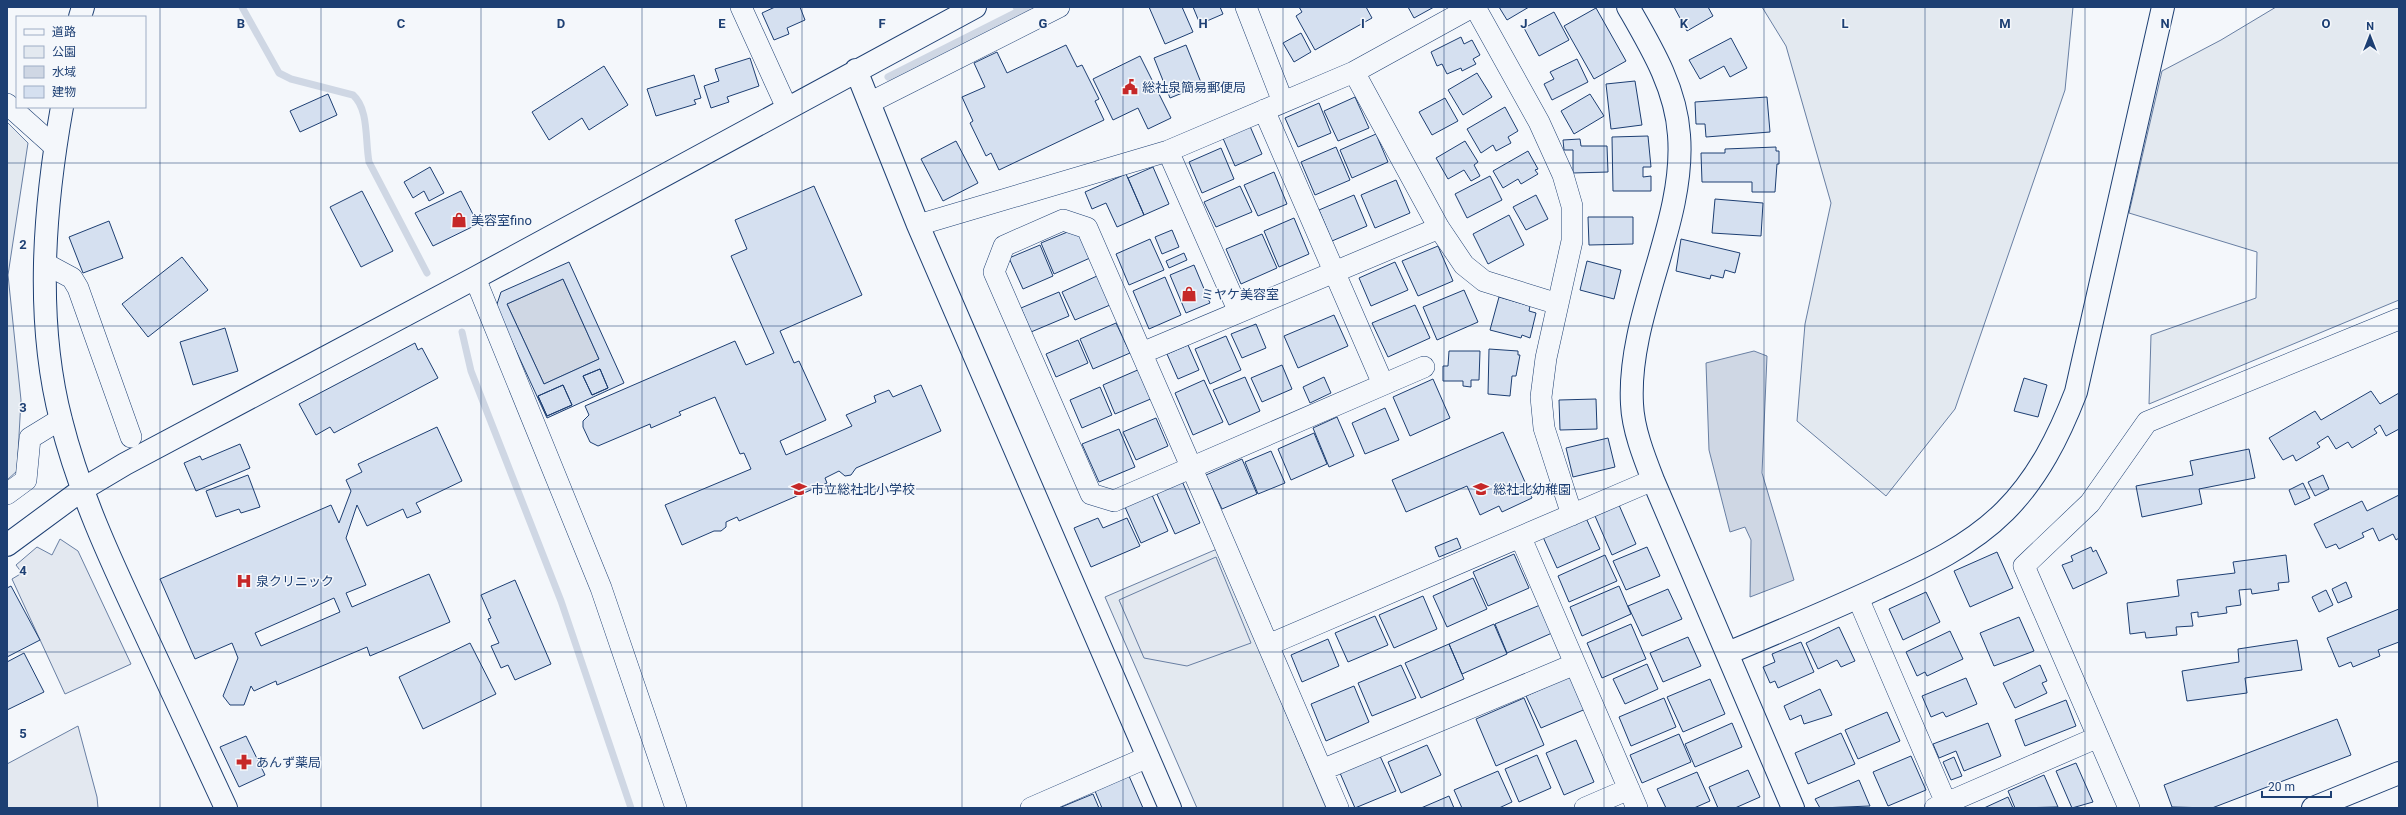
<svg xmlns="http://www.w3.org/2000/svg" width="2406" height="815" viewBox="0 0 2406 815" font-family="Roboto,'Noto Sans JP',sans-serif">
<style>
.green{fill:#e3e9f0;stroke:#687fa3}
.parking{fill:#e3e8f0;stroke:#687fa3}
.water{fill:#cfd7e4;stroke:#687fa3}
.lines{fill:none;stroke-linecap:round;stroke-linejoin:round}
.stream{stroke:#cfd7e4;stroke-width:7}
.building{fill:#d5e0f0;stroke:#1d3f73;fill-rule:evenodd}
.minor-casing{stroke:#1d3f73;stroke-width:22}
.tertiary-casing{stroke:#1d3f73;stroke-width:24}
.minor{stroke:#f4f7fb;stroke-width:21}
.tertiary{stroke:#f4f7fb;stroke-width:22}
.grid{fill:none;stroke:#1d3f73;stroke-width:1;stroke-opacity:0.55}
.labels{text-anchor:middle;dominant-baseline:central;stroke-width:3;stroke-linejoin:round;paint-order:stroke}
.poi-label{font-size:13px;fill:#1d3f73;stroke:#f4f7fb;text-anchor:start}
.grid-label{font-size:13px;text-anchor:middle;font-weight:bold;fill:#1d3f73;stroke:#f4f7fb;stroke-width:3;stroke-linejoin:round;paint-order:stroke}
</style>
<rect width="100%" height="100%" fill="#f4f7fb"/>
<path class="green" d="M1762,7h311l-8,83 -110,319 -69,87 -89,-75 8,-97 26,-121 -45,-157z
M2276,7h123v293l-250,104 2,-69 105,-37 1,-46 -128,-39 33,-142 59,-31z
M7,122l21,21 -20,132 13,125 -4,71 -10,9z
M1217,549l109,259h-129l-92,-211z"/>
<path class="parking" d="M60,539l18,12 53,113 -66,30 -53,-115 10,-6 -6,-8 21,-18 15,8z
M1216,557l35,86 -64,23 -43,-8 -25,-58z
M78,726l19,71 1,11h-91v-44z"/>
<path class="water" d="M563,279l36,80 -55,25 -37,-80z
M1754,351l13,5 -5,117 32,107 -44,17 1,-57 -6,-13 -15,5 -21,-82 -3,-87z"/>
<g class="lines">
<path class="stream" d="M242,7l37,66 12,6 62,16c16,14 12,45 16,67l58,111
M1019,11l9,-4
M888,77l131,-66 -3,-4
M462,332l9,39 90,230 70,207"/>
</g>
<path class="building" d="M775,7h25l5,13 -18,8 2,6 -15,6 -12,-27z
M1149,7h33l11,25 -28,12z
M1193,7h27l3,7 -23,10z
M1299,7h67l6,11 -57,32 -19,-34 6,-4z
M1408,7h26l-20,11z
M1499,7h30l-22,13z
M1674,7h34l5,9 -26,15z
M1596,8l30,53 -32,18 -30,-53z
M1554,12l15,28 -30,16 -15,-28z
M1301,33l10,19 -17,10 -11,-19z
M1461,37l3,7 8,-4 8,15 -7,4 3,5 -14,7 -1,-3 -14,6 -5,-10 -5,2 -6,-14z
M1731,38l16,30 -17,9 -6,-11 -24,13 -11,-19z
M1066,45l11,22 5,-2 17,34 -4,2 9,19 -105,50 -8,-17 -5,3 -16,-33 3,-2 -11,-24 23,-10 -11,-24 23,-11 10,21z
M1186,45l16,40 -32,13 -16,-40z
M1140,56l31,62 -23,11 -10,-21 -25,12 -20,-41z
M750,58l9,28 -32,11 2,5 -18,6 -7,-22 15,-5 -4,-12z
M1577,59l11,23 -36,18 -8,-16 10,-5 -4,-7z
M604,66l24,39 -39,25 -7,-12 -33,22 -17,-28z
M1477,73l15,24 -29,18 -15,-25z
M694,75l7,23 -7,2 2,4 -40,12 -9,-27z
M1635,81l7,44 -31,4 -5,-45z
M328,94l9,21 -37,17 -10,-21z
M1590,94l14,22 -30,18 -13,-23z
M1355,97l14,31 -31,13 -14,-30z
M1767,97l3,35 -64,5 -1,-13h-9l-1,-22z
M1445,98l13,23 -26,14 -13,-23z
M1319,103l12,30 -33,14 -13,-29z
M1505,107l13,24 -10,6 3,6 -15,8 -3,-6 -12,8 -14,-24z
M1249,124l13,30 -27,12 -13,-30z
M1376,134l12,28 -36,16 -12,-28z
M1648,136l3,31h-8v10l8,-1v15h-38l-1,-54z
M1580,139l1,7h26l1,26 -35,1v-23h-9l-1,-10z
M956,141l22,42 -35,18 -22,-42z
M1465,141l13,21 -4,3 6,11 -9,5 -7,-11 -16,9 -12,-21z
M1336,147l14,33 -35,15 -14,-33z
M1776,147v4h3v13h-2l-2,28h-23v-10h-50l-1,-29h24v-4z
M1221,148l13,31 -32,14 -13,-31z
M1528,151l10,18 -3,1 3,4 -17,10 -3,-5 -15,9 -10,-17z
M430,167l14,26 -15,8 -5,-10 -11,7 -9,-16z
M1153,167l16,37 -25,11 -16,-37z
M1274,172l13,32 -29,12 -14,-31z
M1126,174l18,41 -27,12 -11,-24 -14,6 -7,-17z
M1490,176l12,24 -35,18 -12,-24z
M1396,180l14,33 -35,15 -14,-33z
M814,186l48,109 -82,36 14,32 5,-2 27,59 -46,21 6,14 66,-29 -6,-11 30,-13 -2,-6 15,-6 4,7 28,-12 20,46 -85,37 -5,7 -6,1 -6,-5 -14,7 2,5 -88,38 -2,-4 -11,5v5l-5,4h-7l-32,14 -17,-40 86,-36 -7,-16 -4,1 -25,-57 -36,15 2,3 -30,13 -1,-4 -52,22 -8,-4 -7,-15v-6l6,-6 -4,-9 150,-65 11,24 28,-12 -43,-97 16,-7 -12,-29z
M1240,186l12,26 -36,15 -12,-25z
M362,191l31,60 -32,16 -31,-60z
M461,191l17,33 -45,22 -18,-33z
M1354,195l13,31 -35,15 -13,-31z
M1536,195l12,24 -22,11 -13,-23z
M1715,199l48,4 -2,33 -49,-3z
M1509,215l15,30 -36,19 -15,-30z
M1588,217h45v27l-44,1z
M1294,218l15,36 -30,13 -15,-36z
M109,221l14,37 -40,15 -14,-36z
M1077,228l13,30 -36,16 -13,-31z
M1172,230l7,17 -17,7 -7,-17z
M1262,234l15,34 -36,16 -15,-35z
M1150,239l14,31 -35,15 -13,-31z
M1681,239l59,14 -5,20 -10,-3 -2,8 -12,-3 -1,4 -34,-8z
M1040,245l13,31 -30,13 -14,-31z
M1438,246l15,35 -35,15 -16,-35z
M1184,253l3,7 -18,8 -3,-7z
M182,257l26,33 -60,47 -26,-33z
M1587,261l34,9 -7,29 -34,-9z
M569,262l55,121 -77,35 -51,-111 5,-15zM563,279l36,80 -55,25 -37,-80zM600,369l8,19 -16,7 -9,-19zM563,385l9,20 -25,11 -9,-20z
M1395,262l13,28 -37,16 -12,-28z
M1194,265l16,38 -24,10 -16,-38z
M1097,276l13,29 -35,15 -13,-28z
M1165,277l16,38 -32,14 -16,-38z
M1464,290l14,32 -41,18 -14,-33z
M1059,292l10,24 -38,16 -10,-24z
M1499,297l31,9 -1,5 7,2 -6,25 -8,-3 -1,3 -31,-8z
M1415,305l15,33 -42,19 -16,-34z
M1334,315l14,31 -50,22 -14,-32z
M1116,323l14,30 -37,16 -13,-30z
M1256,324l10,24 -24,10 -11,-24z
M225,328l13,43 -45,14 -13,-43z
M1226,336l15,34 -31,14 -15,-35z
M1078,340l10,23 -32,14 -10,-23z
M415,343l3,7 4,-2 16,30 -104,55 -4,-6 -14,8 -17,-31z
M1188,345l11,25 -21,9 -11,-25z
M1489,349l29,2v4h2l-4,21h-4l-2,20 -22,-2z
M1449,351h31l-1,29h-8v7l-8,-1v-5h-20v-15h5z
M1282,365l10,24 -30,13 -11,-24z
M600,369l8,19 -16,7 -9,-19z
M1140,369l13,29 -38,16 -12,-29z
M1245,377l15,34 -31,14 -16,-35z
M1324,377l7,16 -21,10 -7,-16z
M2024,378l23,7 -9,32 -24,-6z
M1433,379l17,39 -40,18 -17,-39z
M1204,380l19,42 -30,13 -18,-42z
M563,385l9,20 -25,11 -9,-20z
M1100,387l12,28 -30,13 -12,-28z
M2371,391l9,13 19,-11v36l-13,7 -6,-11 -6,4 3,4 -25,15 -4,-6 -12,7 -8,-13 -11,7 3,4 -24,14 -3,-6 -10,5 -14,-22 46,-27 6,9z
M1596,399l1,30 -37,1 -1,-30z
M1385,408l14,32 -34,14 -13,-31z
M1337,417l17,39 -25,11 -16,-39z
M1156,418l12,28 -32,14 -13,-28z
M437,427l25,54 -46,22 5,9 -14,6 -4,-9 -36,17 -10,-21 -11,33 20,47 -20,8 6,14 77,-33 21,48 -80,34 -3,-9 -90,38 -1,-4 -22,10 -3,-5 -7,19h-14l-7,-9 15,-38 -6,-15 -37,16 -35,-80 171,-74 8,18 12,-32 -5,-11 16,-8 -4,-8zM334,598l6,14 -79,34 -6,-13z
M1119,429l16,38 -36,15 -17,-38z
M1503,432l29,66 -30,14 -3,-6 -19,9 -13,-29 -61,26 -14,-32z
M1314,433l13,31 -36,16 -13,-31z
M1608,438l7,29 -42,10 -7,-29z
M240,444l10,24 -54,23 -12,-28 16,-7 2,4z
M2249,449l6,29 -56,11 3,15 -60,13 -6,-31 57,-11 -3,-14z
M1271,451l14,32 -27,11 -13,-32z
M1242,459l15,35 -35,15 -16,-34z
M248,475l12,32 -19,6 -2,-4 -23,8 -10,-26z
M2323,475l6,14 -14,7 -7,-14z
M1182,481l18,42 -25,11 -19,-42z
M2303,483l7,15 -15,7 -6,-15z
M1152,495l16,36 -27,12 -16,-36z
M2399,495v43l-3,2 -3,-6 -14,7 -6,-13 -11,5 2,4 -25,12 -3,-5 -10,4 -12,-24 48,-23 5,10z
M1619,505l17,39 -24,11 -17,-39z
M1098,518l5,10 24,-10 13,28 -49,21 -17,-39z
M1586,518l14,31 -43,19 -14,-31z
M1457,538l4,10 -22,9 -4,-10z
M1647,547l13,29 -34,14 -13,-29z
M2091,547l2,5 3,-2 11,23 -34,16 -11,-24 11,-4 -2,-5z
M1997,552l16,36 -43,19 -16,-36z
M1514,554l15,34 -41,18 -15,-34z
M1605,555l12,26 -48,21 -11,-26z
M2286,555l3,27 -11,1 1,7 -27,4 -1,-5 -12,1 2,15 -15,2 1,6 -29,4v-5l-7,1 2,13 -17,1 1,8 -31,3 -1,-6 -15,2 -3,-31 52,-7 -2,-16 58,-7 -2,-11z
M1473,578l14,31 -40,18 -14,-31z
M515,580l36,84 -36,16 -7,-15 -7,3 -10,-22 8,-3 -11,-24 3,-1 -10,-23z
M2346,582l6,15 -14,6 -6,-14z
M11,586l29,54 -33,17v-69z
M1619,586l12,28 -49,22 -12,-29z
M1668,589l14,30 -40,17 -14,-30z
M2326,590l7,15 -14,7 -7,-15z
M1926,592l14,30 -37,18 -14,-31z
M1423,596l14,33 -43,19 -15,-33z
M1540,605l12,28 -45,20 -12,-29z
M2399,609v33l-21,8 2,6 -27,11 -2,-5 -12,5 -12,-29z
M1375,616l13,29 -40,17 -13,-29z
M2019,617l15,34 -40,15 -14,-33z
M1494,624l13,30 -45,20 -13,-30z
M1631,624l15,35 -44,19 -15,-35z
M1839,627l16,34 -14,6 -4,-7 -19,9 -12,-26z
M1950,631l13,28 -36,17 -2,-4 -8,4 -11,-24z
M1688,637l13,29 -38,16 -13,-29z
M1328,639l11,27 -37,16 -11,-27z
M2297,640l5,30 -57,8 2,15 -60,8 -5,-30 57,-9 -1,-13z
M1801,642l13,30 -36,16 -3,-7 -5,2 -7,-16 12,-5 -3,-8z
M470,643l26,51 -73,35 -24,-52z
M1449,644l15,35 -43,19 -16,-35z
M24,653l20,39 -37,18v-48z
M1647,664l11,25 -33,15 -12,-25z
M1401,665l15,33 -44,18 -14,-33z
M2040,665l7,16 -5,2 5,10 -32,15 -12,-25z
M1573,675l15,33 -47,20 -15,-32z
M1966,678l11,26 -31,13 -3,-5 -12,5 -9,-21z
M1710,679l15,35 -42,18 -16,-35z
M1354,686l15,36 -43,19 -15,-37z
M1820,689l12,26 -28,9 -3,-9 -11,5 -6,-14z
M1524,698l20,47 -48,21 -20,-47z
M1664,698l12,29 -45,19 -12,-29z
M2066,700l10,26 -51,20 -10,-26z
M1887,712l13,29 -42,18 -13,-29z
M2337,719l14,36 -139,53 -40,-1 -8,-22z
M1732,723l10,24 -47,20 -10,-23z
M1988,723l13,33 -37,15 -8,-20 -17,7 -6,-14z
M1841,733l14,31 -47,20 -13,-31z
M1679,734l12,28 -49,21 -12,-28z
M246,736l19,39 -26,12 -19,-40z
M1576,740l18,42 -30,13 -18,-42z
M1427,745l14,30 -40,18 -13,-31z
M1537,755l14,33 -32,14 -14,-33z
M1380,756l16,35 -41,17 -15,-35z
M1911,756l15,34 -38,16 -15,-34z
M1954,757l8,19 -11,4 -8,-18z
M2076,763l17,39 -21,6 -16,-37z
M1748,770l12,27 -25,11h-17l-9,-21z
M1498,771l14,31 -13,6h-37l-8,-18z
M1697,772l13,29 -16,7h-28l-9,-19z
M2044,775l14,32 -43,1 -7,-17z
M1129,776l14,32h-41l-7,-17z
M1859,780l11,26 -50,2 -5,-9z
M1093,794l6,14h-40z
M1449,796l5,12h-33z
M2008,797l5,11h-29z"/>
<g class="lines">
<defs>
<path id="minor" d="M741,7l46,101
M1246,7l37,95
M1475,7l64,115 24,53 9,31v35l-26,117 -5,39 3,31 28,87
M1354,72l85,156 25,37 20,16 74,23
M869,103l190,-96
M7,104l48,43
M1264,110l119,274
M1168,151l71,161
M918,225l250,-74 186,-79 118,-65
M46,264l26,14 6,10 53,149
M475,278l126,310 75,220
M1142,353l297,-125
M7,494l19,-14 4,-42 31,-19
M1521,538l116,270
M1858,598l88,205
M1268,645l385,-165
M1322,770l253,-106
M1031,808l117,-51
M1338,808c-83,-194 -166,-387 -251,-580l-24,-8 -59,26 -10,26 97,222 23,7 310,-134
M1585,808l44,-19
M1935,808l161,-70
M2129,808l-105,-242 66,-63 57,-81 252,-103"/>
<path id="tertiary" d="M1628,7c23,40 48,81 51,128 7,88 -52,179 -47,269 1,25 12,53 21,76l140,328
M80,17l3,-10
M856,70l62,155 252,583
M62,107c-18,101 -27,212 -1,313 18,72 49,139 81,207 28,60 56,121 84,181
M7,545l76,-56 42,-25 350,-186 500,-271
M1728,653c50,-21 101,-42 150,-65 46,-21 91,-41 127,-77 33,-33 54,-75 71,-119l87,-385
M2313,808l86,-35"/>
</defs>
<use href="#minor" class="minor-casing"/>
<use href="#tertiary" class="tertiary-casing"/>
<use href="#minor" class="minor"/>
<use href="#tertiary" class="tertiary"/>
</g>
<path class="grid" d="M160,7v801M321,7v801M481,7v801M642,7v801M802,7v801M962,7v801M1123,7v801M1283,7v801M1444,7v801M1604,7v801M1764,7v801M1925,7v801M2085,7v801M2246,7v801M7,163h2392M7,326h2392M7,489h2392M7,652h2392"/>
<defs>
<symbol id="civic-bare" viewBox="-9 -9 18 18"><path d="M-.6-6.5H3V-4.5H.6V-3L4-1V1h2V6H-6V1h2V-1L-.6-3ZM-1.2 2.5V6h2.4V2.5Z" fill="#c62828" stroke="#f4f7fb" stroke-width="2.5" paint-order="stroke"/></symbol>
<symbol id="shop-bare" viewBox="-9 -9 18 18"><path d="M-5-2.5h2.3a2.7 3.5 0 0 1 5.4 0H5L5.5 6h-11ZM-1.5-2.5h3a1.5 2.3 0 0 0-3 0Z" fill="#c62828" stroke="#f4f7fb" stroke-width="2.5" paint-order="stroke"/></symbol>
<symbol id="school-bare" viewBox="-9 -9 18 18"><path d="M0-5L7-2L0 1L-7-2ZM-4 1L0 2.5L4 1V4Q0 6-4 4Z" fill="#c62828" stroke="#f4f7fb" stroke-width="2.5" paint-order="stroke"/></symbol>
<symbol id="hospital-bare" viewBox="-9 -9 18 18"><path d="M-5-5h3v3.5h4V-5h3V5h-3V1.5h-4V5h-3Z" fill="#c62828" stroke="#f4f7fb" stroke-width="2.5" paint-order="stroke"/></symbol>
<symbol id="pharmacy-bare" viewBox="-9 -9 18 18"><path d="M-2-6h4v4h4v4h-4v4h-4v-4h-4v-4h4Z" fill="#c62828" stroke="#f4f7fb" stroke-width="2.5" paint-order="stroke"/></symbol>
</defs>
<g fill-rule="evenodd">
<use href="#civic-bare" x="1119" y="76" width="22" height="22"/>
<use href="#shop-bare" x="448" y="209" width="22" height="22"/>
<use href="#shop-bare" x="1178" y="283" width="22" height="22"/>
<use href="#school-bare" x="788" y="478" width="22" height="22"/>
<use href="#school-bare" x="1470" y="478" width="22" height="22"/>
<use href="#hospital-bare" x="233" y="570" width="22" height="22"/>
<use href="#pharmacy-bare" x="233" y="751" width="22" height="22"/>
</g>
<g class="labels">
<g class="poi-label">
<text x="1142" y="87">総社泉簡易郵便局</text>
<text x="471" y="220">美容室fino</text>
<text x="1201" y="294">ミヤケ美容室</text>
<text x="811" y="489">市立総社北小学校</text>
<text x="1493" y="489">総社北幼稚園</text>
<text x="256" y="581">泉クリニック</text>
<text x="256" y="762">あんず薬局</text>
</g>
</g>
<g class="grid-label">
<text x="241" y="28">B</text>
<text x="401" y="28">C</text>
<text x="561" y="28">D</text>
<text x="722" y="28">E</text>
<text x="882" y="28">F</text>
<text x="1043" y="28">G</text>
<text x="1203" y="28">H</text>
<text x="1363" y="28">I</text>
<text x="1524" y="28">J</text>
<text x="1684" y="28">K</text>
<text x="1845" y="28">L</text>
<text x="2005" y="28">M</text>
<text x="2165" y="28">N</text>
<text x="2326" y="28">O</text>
<text x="23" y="249">2</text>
<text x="23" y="412">3</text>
<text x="23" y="575">4</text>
<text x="23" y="738">5</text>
</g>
<rect width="2406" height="815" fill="none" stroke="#1d3f73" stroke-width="16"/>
<rect x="16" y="16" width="130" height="92" fill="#f4f7fb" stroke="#9eadc5"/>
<rect x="24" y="29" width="20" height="6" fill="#f4f7fb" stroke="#9eadc5"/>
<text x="52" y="36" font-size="12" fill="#1d3f73">道路</text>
<rect x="24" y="46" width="20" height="12" fill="#e3e9f0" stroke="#9eadc5"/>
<text x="52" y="56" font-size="12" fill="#1d3f73">公園</text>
<rect x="24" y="66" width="20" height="12" fill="#cfd7e4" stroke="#9eadc5"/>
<text x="52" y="76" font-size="12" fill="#1d3f73">水域</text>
<rect x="24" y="86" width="20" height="12" fill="#d5e0f0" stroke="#9eadc5"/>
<text x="52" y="96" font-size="12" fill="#1d3f73">建物</text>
<g transform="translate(2370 36)" stroke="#f4f7fb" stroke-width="3" paint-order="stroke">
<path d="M0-3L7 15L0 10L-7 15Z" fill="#1d3f73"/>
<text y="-6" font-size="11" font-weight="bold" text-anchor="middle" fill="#1d3f73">N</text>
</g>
<path d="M2262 791v6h69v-6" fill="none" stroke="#1d3f73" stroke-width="2"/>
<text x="2268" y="791" font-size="12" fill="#1d3f73" stroke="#f4f7fb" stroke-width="3" paint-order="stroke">20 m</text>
</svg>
